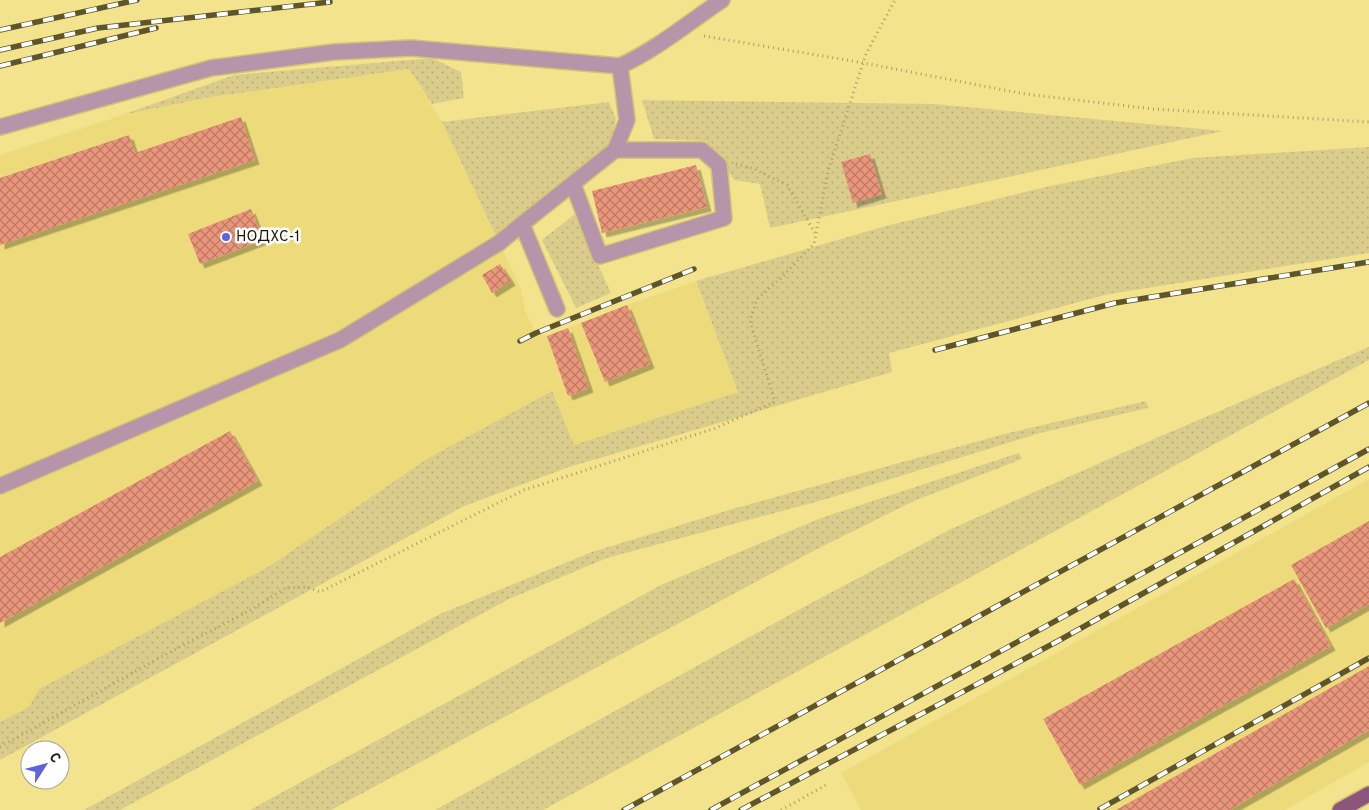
<svg xmlns="http://www.w3.org/2000/svg" width="1369" height="810" viewBox="0 0 1369 810" font-family="Overpass,sans-serif">
<style>
.built{fill:#eddb7b}
.grass{fill:url(#grass-dots)}
.building{fill:url(#building-cross-hatch);filter:url(#shadow)}
.lines{fill:none;stroke-linecap:round;stroke-linejoin:round}
.minor-casing{stroke:#d0c276;stroke-width:18}
.major-casing{stroke:#d0c276;stroke-width:18}
.path{stroke:#aa9e5d;stroke-width:3;stroke-dasharray:1 4;stroke-linecap:butt}
.minor{stroke:#b695aa;stroke-width:15}
.major{stroke:#8d547c;stroke-width:15}
.rail-casing{stroke:#5e552b;stroke-width:5.5}
.rail{stroke:#fff;stroke-width:4;stroke-dasharray:11;stroke-linecap:butt}
.poi-dot{fill:#6161da;stroke:#fff;stroke-width:2}
.labels{text-anchor:middle;dominant-baseline:central;stroke-width:5;stroke-linejoin:round;paint-order:stroke}
.poi-label{font-size:15px;fill:#1b1600;stroke:#fff;text-anchor:start}
</style>
<defs>
<pattern id="grass-dots" width="8" height="8" patternUnits="userSpaceOnUse" patternTransform="scale(1.25)"><rect width="8" height="8" fill="#dacd8c"/><path d="M2 2h.1M6 6h.1" fill="none" stroke="#baaf77" stroke-width="1.8" stroke-linecap="round"/></pattern>
<pattern id="building-cross-hatch" width="8" height="8" patternUnits="userSpaceOnUse" patternTransform="scale(1.25)"><rect width="8" height="8" fill="#ea967b"/><path d="M0 0l8 8M0 8l8-8" fill="none" stroke="#bd7962"/></pattern>
<filter id="shadow"><feDropShadow dx="4.5" dy="4.5" stdDeviation="0" flood-color="#0004"/></filter>
</defs>
<rect width="100%" height="100%" fill="#f3e38c"/>
<path class="built" d="M409,69l33,53 79,167 4,22 11,22 11,3 80,-31 69,-24 42,111 -164,54 -22,-55 -122,66 -162,110 -229,122 -10,18 -29,15v-567l122,-40 89,-18z
M1369,479v283l-84,48h-424l-20,-37z"/>
<path class="grass" d="M432,58l29,14 3,26 -32,6 -23,-35 -198,28 -89,18 112,-40z
M642,100l292,4 289,27 -453,97 -10,-44 -26,-4 -28,-39 -52,-2z
M609,102l7,17 -6,28 -114,89 -54,-114z
M1369,147v106l-260,41 -220,59 3,19 -323,95 -105,39 -464,254v-38l29,-15 10,-18 229,-122 162,-110 122,-66 22,54 164,-53 -42,-111 190,-55 164,-40 143,-28z
M575,214l36,79 -35,15 -34,-68z
M1369,347v13l-826,450h-108l378,-208 138,-73 203,-90z
M1146,401l2,7 -108,25 -217,67 -216,58 -98,41 -389,211h-36l356,-196 152,-62 144,-44 272,-75z
M1019,453l3,6 -108,42 -95,47 -488,262h-81l411,-225 160,-67z"/>
<path class="building" d="M241,117l14,43 -255,85v-67l129,-43 6,18z
M870,154l12,40 -29,9 -12,-41z
M696,165l11,42 -105,26 -10,-42z
M251,209l12,31 -63,24 -12,-30z
M500,264l11,17 -19,12 -10,-18z
M627,305l23,59 -45,18 -24,-59z
M568,328l21,60 -21,8 -21,-60z
M230,431l28,50 -258,142v-66z
M1369,521v83l-43,24 -35,-63z
M1294,579l37,67 -251,139 -37,-66z
M1369,666v64l-140,80h-113z"/>
<g class="lines">
<defs>
<path id="minor" d="M0,127l211,-59 123,-16 77,-4 209,18c37,-17 68,-43 102,-66
M573,184l27,72 124,-38 -5,-53 -17,-15h-87
M557,309l-35,-85 93,-74 12,-30 -7,-54
M0,486l340,-146 159,-97 23,-19"/>
<path id="major" d="M1340,810l29,-16"/>
</defs>
<use href="#minor" class="minor-casing"/>
<use href="#major" class="major-casing"/>
<path class="path" d="M704,36l160,27 161,31 128,15 216,13
M736,164l18,5 33,16 28,48
M0,747l170,-95 77,-40 39,-24 21,-1 13,5 204,-102 189,-61 62,-27 -25,-81 7,-22 23,-20 34,-35 14,-73 38,-117 29,-54
M781,810l47,-26"/>
<use href="#minor" class="minor"/>
<use href="#major" class="major"/>
<defs>
<path id="rail" d="M0,30l137,-30
M0,50l98,-22 232,-26
M0,66l156,-38
M520,341l16,-8 158,-64
M935,350l180,-47 254,-41
M1100,809l269,-151
M624,810l745,-407
M711,810l658,-361
M741,810l317,-169 311,-174"/>
</defs>
<use href="#rail" class="rail-casing"/>
<use href="#rail" class="rail"/>
</g>
<circle class="poi-dot" cx="226" cy="237" r="5"/>
<g class="labels">
<g class="poi-label">
<text x="236" y="237">НОДХС-1</text>
</g>
</g>
<g transform="translate(45 765) rotate(54)"><circle r="24" fill="#ffffff" stroke="#a4a299"/>
<path d="M0-4L9 19L0 12L-9 19Z" fill="#6161da"/>
<text y="-8" font-size="14" font-weight="bold" text-anchor="middle" fill="#1b1600">С</text>
</g>
</svg>
